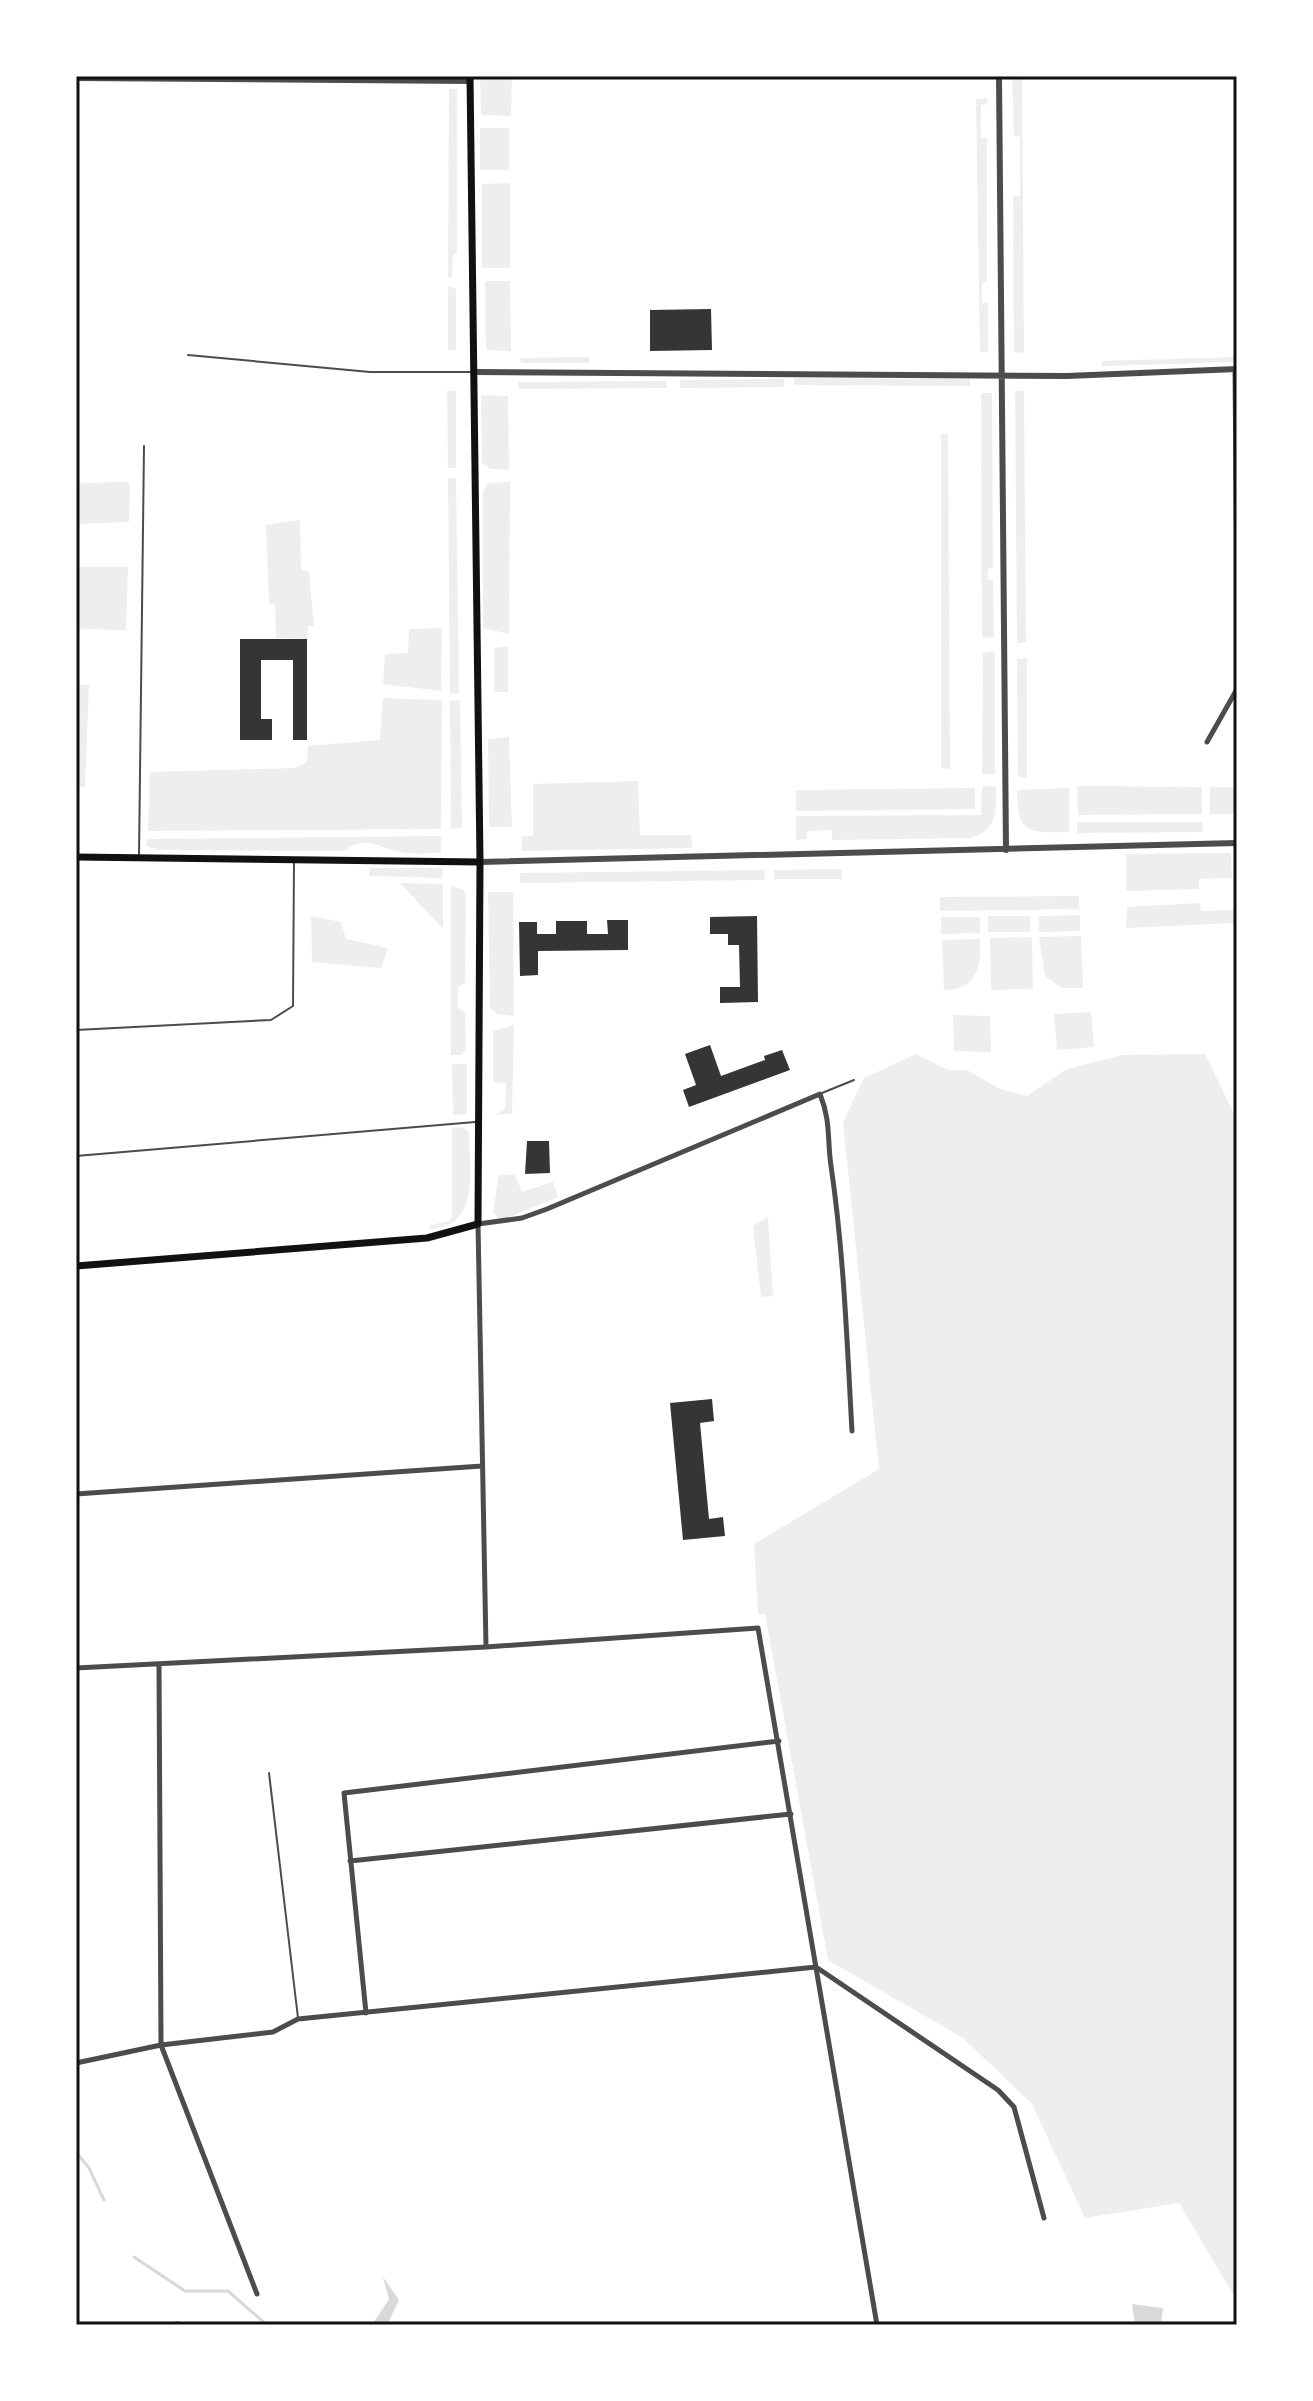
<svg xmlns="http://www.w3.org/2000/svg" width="1313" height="2401" viewBox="0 0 1313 2401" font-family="'PT Sans Narrow',sans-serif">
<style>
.green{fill:#eee}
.water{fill:#d9d9d9}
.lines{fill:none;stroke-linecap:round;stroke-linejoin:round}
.stream{stroke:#d9d9d9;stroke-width:3}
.building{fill:#353535}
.service{stroke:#4c4c4c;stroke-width:2}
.minor{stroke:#4c4c4c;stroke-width:5}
.tertiary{stroke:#4c4c4c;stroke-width:6}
.secondary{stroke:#111;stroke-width:7}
.neatline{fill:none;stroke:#111;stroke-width:3}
</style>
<rect width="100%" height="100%" fill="#fff"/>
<path class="green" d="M480,76h32l-1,40 -30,-1z
M1012,76h10l2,277 -10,-1 -1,-155 7,-1v-59l-6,-1z
M449,89h8v164l-4,2 -1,23 -4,-1z
M987,98v6l-6,1v33h6v143l-5,2v20h6v49h-8l-4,-253z
M480,128h29v42h-29z
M510,183v85h-28v-84z
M485,281h25l1,70 -25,-1z
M448,286l8,3v61h-8z
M589,357v6h-68l-1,-5z
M1237,357v5l-135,4v-5z
M794,378l176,1v7l-176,-1z
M784,379v8l-104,1v-8z
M666,381l1,7 -148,1 -1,-7z
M447,391h9v77h-8z
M1015,391h9l2,251 -9,1z
M981,393h11l1,175 -5,1v11l5,-1 1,58 -12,1z
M481,395l27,1 1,74 -19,-1 -8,-6z
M941,434h7l2,335 -9,-1z
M448,478h8l3,215 -9,1z
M125,482l5,2 -1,38 -53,2v-41z
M510,482l-1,152 -26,-6v-136l5,-9z
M300,520l1,49 8,3 5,54h-6l-1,13 -31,-1 -1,-34 -6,-1 -3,-78z
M76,567h52l-2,63 -50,-1z
M442,628l-1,63 -58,-7 2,-30 23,-1 1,-24z
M508,646v46h-14v-44z
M995,651v123h-13l1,-121z
M1027,658v120h-6l-3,-4 -1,-115z
M76,684l13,1 -4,102h-9z
M383,698l59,2 -1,129 -293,2 2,-59 145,-4 12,-6 1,-16 72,-6z
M460,700l2,128 -11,1 -1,-128z
M509,737l3,90h-23l-1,-88z
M638,781l2,54h51l1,13 -170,3v-15h11v-52z
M982,786l14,1c0,25 2,42 -25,51l-139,2v-10l-25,1 -1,8 -10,1v-24l185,-1z
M1077,786l125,1v27l-124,1z
M1210,787h27v27h-27z
M975,788v21l-179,2v-21z
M1069,788v44c-40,1 -52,2 -52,-42z
M1077,822h125l1,10 -126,1z
M441,836v17c-12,0 -28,2 -40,-1 -22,-4 -36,-18 -56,-1l-186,-1 -13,-4 1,-7z
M1231,853l1,25 -33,1v10l-73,2v-37z
M369,868h74l-1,10 -73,-2z
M842,869v10h-68v-9z
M764,870l1,10 -245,3v-10z
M400,883l43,1v45z
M451,886l13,4 2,8 -1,84 -7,5v21l7,4 1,37 -5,6h-10z
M488,892h25l1,124 -17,-2 -7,-6z
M1079,896v13l-139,2v-14z
M1200,903l1,8 33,-1v13l-108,5 1,-21z
M1080,915v16l-41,1v-16z
M311,916l30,6 5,17 42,9 -7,20 -69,-6z
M988,916h42v16h-42z
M941,917h39v16l-39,1z
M1081,936l2,52h-21l-17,-12 -6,-39z
M1032,937l1,52 -42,1 -1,-52z
M980,939c1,30 -3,50 -36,51l-2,-50z
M1091,1012l3,35 -37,3 -3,-36z
M953,1015l37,1 1,36 -37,-1z
M514,1025l-2,89 -17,1 10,-6 1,-26 -13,-1v-51z
M916,1054l32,16h19l33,19 27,7 40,-27 55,-14 83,-1 32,66v1181l-58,-98 -94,15 -53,-114 -69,-66 -135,-78 -63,-346h-7l-4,-70 125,-75 -36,-347 21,-44z
M452,1064h15v50l-14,1z
M462,1127l7,5c0,38 12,94 -39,97v-4l20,-4 2,-5v-88z
M499,1175h16l7,17 31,-10 5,15 -58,24 -7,-9z
M768,1217l5,79 -12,1 -8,-71z"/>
<path class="water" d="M383,2277l16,23 -12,25h-15l17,-26z
M1132,2304l31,4 -2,17h-26z"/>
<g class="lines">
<path class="stream" d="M76,2152l13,16 15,32
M134,2257l51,34h43l39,34"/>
</g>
<path class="building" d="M711,309l1,41 -62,1v-41z
M240,639h67v101h-14v-80h-32v59h11v21h-32z
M757,916l1,86 -38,1v-16h20l-1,-42h-11v-11h-18v-17z
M607,920h21v30l-90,1v24l-18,1 -1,-54h18v12h19v-13h31v13h21z
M710,1045l11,31 44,-16 -1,-4 18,-6 8,20 -101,37 -6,-17 13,-5 -11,-31z
M527,1141h22l1,32 -25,1z
M712,1399l2,22 -14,2 9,96 14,-2 2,19 -42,4 -13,-137z"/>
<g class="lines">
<path class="service" d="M188,355l182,17h103
M139,856l5,-410
M76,1030l195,-10 22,-14 1,-145
M822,1093l32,-13
M76,1156l399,-34
M269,1773l29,245"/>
<path class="minor" d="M1235,369l2,218
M1207,742l30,-53
M76,1494l406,-28
M486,1647l-8,-423 44,-6 25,-9 273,-115c11,28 7,44 11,72 13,88 16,177 21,265
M159,1664l2,381 96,249
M76,1668l410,-21 272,-19 119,697
M350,1861l441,-47
M366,2013l-22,-220 435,-52
M76,2063l85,-18 112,-13 25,-13 518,-52 182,123 16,17 30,111
M169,2325l9,-1"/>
<path class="tertiary" d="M999,76l7,774
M76,78l394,3
M474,372l593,4 170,-7
M480,865v-3l757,-19"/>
<path class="secondary" d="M76,857l404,5
M76,1266l351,-28 51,-14 2,-362 -10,-786"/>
</g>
<rect width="1313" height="2401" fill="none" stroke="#ffffff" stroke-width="156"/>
<rect x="78" y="78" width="1157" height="2245" class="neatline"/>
</svg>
